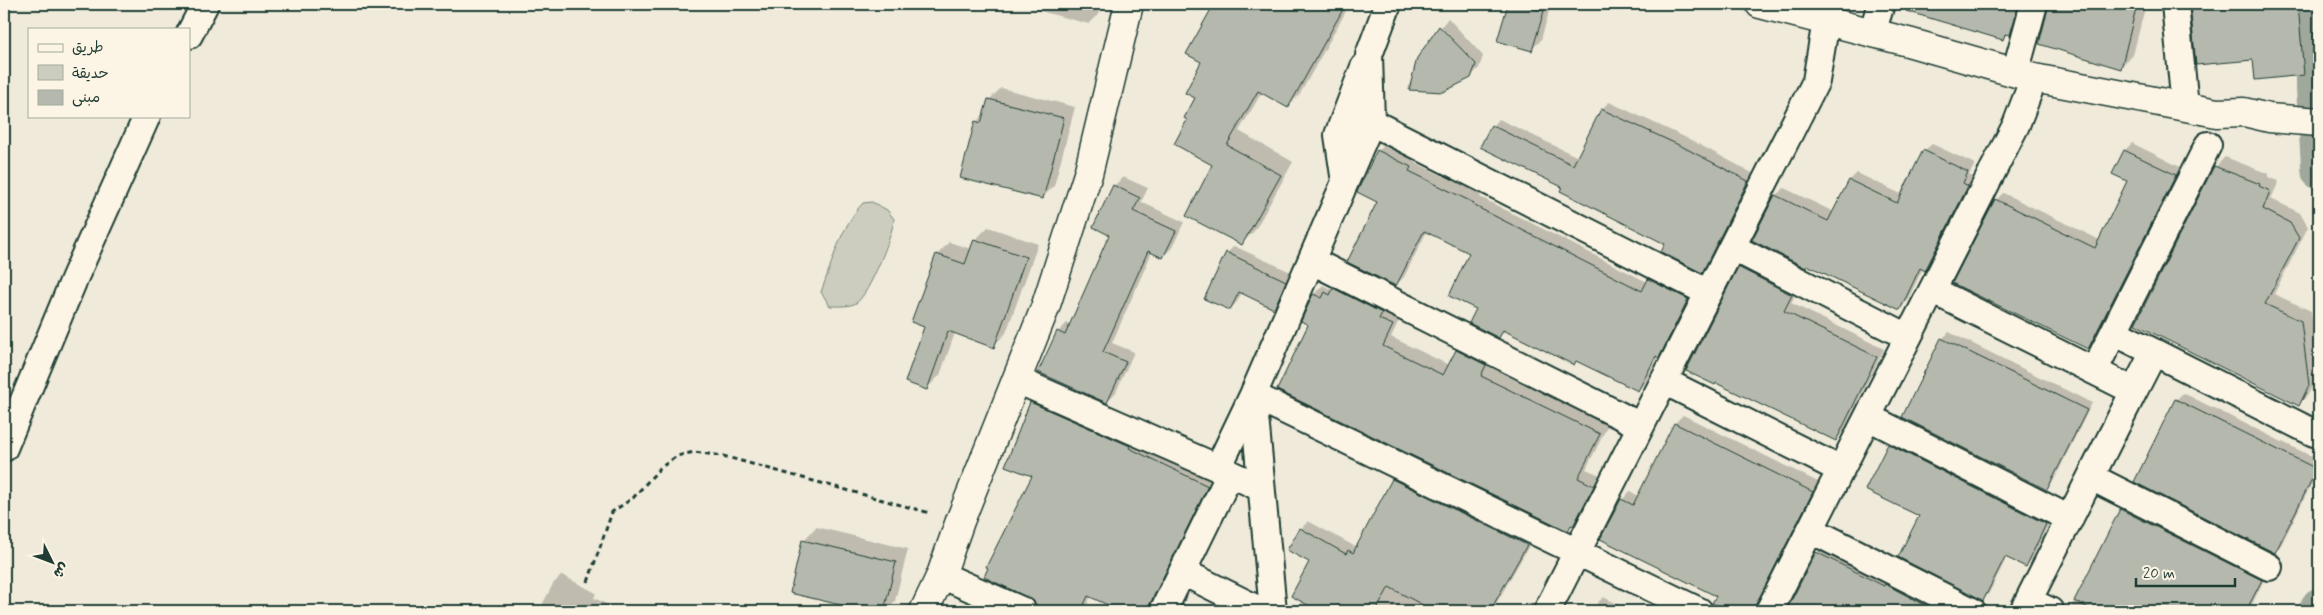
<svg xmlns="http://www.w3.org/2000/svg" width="2323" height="615" viewBox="0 0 2323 615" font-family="Mynerve,'Playpen Sans Arabic',sans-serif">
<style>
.green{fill:#cccdbf;stroke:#76857a}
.shadow{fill:#0003}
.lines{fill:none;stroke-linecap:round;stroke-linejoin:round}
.canal{stroke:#9fa89a;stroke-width:35}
.building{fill:#b5b9ad;stroke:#1f3d34}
.minor-casing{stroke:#1f3d34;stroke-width:30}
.secondary-casing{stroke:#1f3d34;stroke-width:31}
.path{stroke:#1f3d34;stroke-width:3;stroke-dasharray:5 4;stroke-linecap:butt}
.minor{stroke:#fcf5e5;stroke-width:26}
.secondary{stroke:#fcf5e5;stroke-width:28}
</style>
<rect width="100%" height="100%" fill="#efeada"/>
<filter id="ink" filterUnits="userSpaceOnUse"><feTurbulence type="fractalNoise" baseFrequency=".02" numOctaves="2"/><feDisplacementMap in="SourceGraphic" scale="10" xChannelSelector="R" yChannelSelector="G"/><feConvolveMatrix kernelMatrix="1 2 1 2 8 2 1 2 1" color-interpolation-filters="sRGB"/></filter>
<g filter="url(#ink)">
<path class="green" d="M872,202l15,8 7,9c-1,15 -25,76 -38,84 -7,4 -18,3 -26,3l-9,-14c12,-31 19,-64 42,-89z"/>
<path class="shadow" d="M1037,4h64l-3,11 -9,9 -53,-14z
M1215,4h135l-50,90 -13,13 -25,-15 -23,39 54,31 -38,68 -13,13 -29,-79 -24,-45 8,-21 5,-36 -15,-8z
M1509,4h42l-10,36 -9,9 -34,-9z
M1932,4h96l-6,17 -19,17 -74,-22z
M2049,4h97l-13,51 -13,12 -80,-24z
M2191,4h120l6,57 -13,13 -50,-15 -57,5z
M1448,18l35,38 -4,12 -9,9 -52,-19z
M1001,88l74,19 -21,79 -12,12 -66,-76 10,-10 3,-12z
M1609,102l82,38 63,34 -45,90 -7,7 -36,-28 -174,-117 7,-7 79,38 24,-48z
M1386,143l32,16 -2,4 65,31 -1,3 167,85 10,-10 38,19 -29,57 -7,7 -13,27 -8,8 -61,-30 -71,-30 -7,7 -22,-29 -6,-55 -44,-22 -23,46 -8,8 -17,-84 -1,-50z
M2132,143l50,25 -87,172 -7,8 -92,-148 7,-7 97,47 29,-59 -15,-8 11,-23z
M1932,144l43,20 -6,11 6,3 -43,84 -7,7 -2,-1 -16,33 -7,8 -146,-69 22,-45 8,-7 50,24 16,-32 7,-7 46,22 21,-44z
M2225,157l44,17 -1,3 11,4 -8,18 29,14 8,14 -34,67 37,17 7,63 -10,21 -9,9 -84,-237z
M1123,177l25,11 -7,14 43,20 -12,26 -10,9 -10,-5 -40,91 22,9 -18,40 -9,10 -49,-70 9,-9 4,1 40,-90 3,-48z
M988,227l50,17 -32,89 -13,13 -38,-13 -15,42 -13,13 -1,-62 11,-71 12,-13 22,7 4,-9z
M1234,246l59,27 -12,27 -7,7 -32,-15 -5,10 -7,7 -3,-56z
M1747,260l52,27 -8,16 93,46 -41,83 -7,8 -97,-172z
M1335,284l66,32 -10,21 58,28 8,-15 8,-8 29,14 -5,11 119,58 -22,44 16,7 -20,40 -15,13 -257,-205 -7,-3 11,-27 9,-9 7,4z
M1949,332l143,71 -39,79 -7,7 -104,-150z
M2183,393l136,67v9l-38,76 -6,7 -99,-152z
M1039,395l176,82 -56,134h-35l-33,-15 -7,15h-45l-8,-208z
M1683,415l137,68 -55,128h-33l-18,-9 3,-7 -95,-95 8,-9 8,5 37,-73z
M1896,438l156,79 -20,42 -7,7 -18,-9 -18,36 -6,7 -63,-84 -31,-71z
M1401,472l133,65 -42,74h-175l-6,-50 -10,-32 7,-8 46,25 3,-2 2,1 34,-65z
M2128,502l139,71 -18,38h-180l52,-102z
M816,527l92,22 -13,52 -10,10h-14l-80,-19 13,-52z
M1825,545l139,66h-177l30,-58z
M562,575l34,18 -2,5 27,13h-82l14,-27z
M980,597l33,14h-45z
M1603,597l29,14h-41z
M1188,605l18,6h-24z"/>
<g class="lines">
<path class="canal" d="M2308,4l11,168
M2316,611l3,-6"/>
</g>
<path class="building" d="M1214,4h132l-58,104 -30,-17 -31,54 54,30 -39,70 -56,-29 26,-51 -38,-21 13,-24 -3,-2 11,-20 -10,-5 16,-31 -15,-8z
M1508,4h11l25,7 -12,40 -35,-10z
M1907,4h112l-9,31 -5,-1 -2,6 -97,-29z
M2049,4h88l-16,65 -82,-25z
M2190,4h108l6,71 -49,5 -2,-20 -57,5z
M1439,26l37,38 -5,14 -28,14 -34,-2 8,-32z
M988,99l76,19 -21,81 -83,-21 15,-57 6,2z
M1601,109l82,38 65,34 -46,92 -41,-21 4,-8 -105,-53 2,-4 -82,-40 11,-22 82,40z
M1377,150l34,17 -2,4 65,32 -1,2 169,86 6,-12 40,20 -29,59 -3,-2 -18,35 -62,-30 -2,4 -71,-35 -4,8 -30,-15 7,-14 -27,-13 20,-43 -45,-22 -28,55 -49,-24 30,-60 -20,-10z
M1923,150l45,22 -5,11 5,3 -43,85 -5,-3 -20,42 -93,-45 -1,3 -54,-28 23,-45 53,26 21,-41 48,23z
M2124,150l52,25 -88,174 -136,-66 43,-84 100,49 32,-67 -15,-7z
M2214,166l46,18 -1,2 11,5 -7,18 27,14 9,15 -34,66 36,17 8,64 -10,21 -164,-82z
M1113,185l27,13 -7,13 43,20 -13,27 -15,-7 -45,101 23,10 -19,41 -69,-31 19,-41 8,4 44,-100 -16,-8z
M974,239l52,18 -32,91 -46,-17 -21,59 -22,-8 19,-55 -13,-5 25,-68 29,10z
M1226,252l60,29 -12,28 -35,-17 -9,18 -26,-11z
M1738,267l54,28 -8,16 93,46 -41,84 -120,-58 -1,2 -29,-14z
M1333,288l49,25 -3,6 14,6 -10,21 60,29 13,-25 30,15 -5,11 119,58 -22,44 16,8 -21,40 -2,-1 -3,6 -291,-141 31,-65 -7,-4 12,-27 9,4 3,-6 5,3z
M1941,338l146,72 -40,80 -145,-73z
M2175,399l142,70 -42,84 -141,-71z
M1030,402l100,44 -1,2 79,38 -58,118 -2,7h-27l-33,-15 -7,15h-43l-3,-8 -6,-5 -45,-21 4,-9 -2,-1 46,-91 -27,-10z
M1674,423l139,69 -57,112 -2,7h-25l-17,-8 4,-7 -116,-57 21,-40 12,6z
M1888,444l158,80 -20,43 -21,-10 -22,44 -85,-44 21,-41 -54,-26z
M1392,479l135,66 -37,66h-56l-45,-24 -13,24h-57l-28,-15 18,-34 -22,-12 13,-22 46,26 2,-4 5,3z
M2120,509l142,71 -16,31h-151l-21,-10z
M802,540l94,22 -12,49h-18l-76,-18z
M1816,552l68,34 1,-2 51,27h-150z"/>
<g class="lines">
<defs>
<path id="minor" d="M2175,4l10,103
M1872,33l9,-29
M189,35l16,-31
M2015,73l19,-69
M1371,122l338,171
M1345,182l-7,-47 26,-68
M1732,247l176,90
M1312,261l329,165
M1932,290l202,101 -111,220
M2114,332l200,101
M2094,371l114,-226
M1017,380l201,88
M1664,381l177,89
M2134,391l20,-39
M1868,417l202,102
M4,448l71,-171 72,-161
M2091,477l178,90
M1261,488l-43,-20 35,-73 446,216
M1811,530l161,81
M1183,572l78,39
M941,575l82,36
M2029,601l21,10
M1163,611l67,-137
M1273,611l-20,-216 118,-273 -2,-67 19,-51
M1547,611l269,-530 10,-60
M1769,611l247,-486 18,-47"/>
<path id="secondary" d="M1760,4l148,38 126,36 183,35 27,-1 25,6 50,4
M924,611l17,-36 19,-54 85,-213 43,-134 41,-170"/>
</defs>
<use href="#minor" class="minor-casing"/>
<use href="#secondary" class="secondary-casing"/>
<path class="path" d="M588,582l24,-70 21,-14 27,-30 17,-12 17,-4 29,4 207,57"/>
<use href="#minor" class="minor"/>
<use href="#secondary" class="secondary"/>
</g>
</g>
<rect width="2323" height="615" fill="none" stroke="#fcf5e5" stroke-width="20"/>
<rect x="10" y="10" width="2303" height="595" fill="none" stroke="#1f3d34" stroke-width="2" filter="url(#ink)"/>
<rect x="28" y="28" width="162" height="90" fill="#fcf5e5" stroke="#a4ab9e"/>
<rect x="38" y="44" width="25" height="8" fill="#fcf5e5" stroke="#a4ab9e"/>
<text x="72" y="52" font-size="15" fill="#1f3d34">طريق</text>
<rect x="38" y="65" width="25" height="15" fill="#cccdbf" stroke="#a4ab9e"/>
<text x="72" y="78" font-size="15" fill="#1f3d34">حديقة</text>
<rect x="38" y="90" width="25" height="15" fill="#b5b9ad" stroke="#a4ab9e"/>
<text x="72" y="102" font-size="15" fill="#1f3d34">مبنى</text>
<g transform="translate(52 562) rotate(132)" stroke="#fcf5e5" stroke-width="4" paint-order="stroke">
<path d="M0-4L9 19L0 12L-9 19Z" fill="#1f3d34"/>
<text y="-8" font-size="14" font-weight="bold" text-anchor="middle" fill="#1f3d34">ش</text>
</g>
<path d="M2136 578v8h99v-8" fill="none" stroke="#1f3d34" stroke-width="2.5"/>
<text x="2143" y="578" font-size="15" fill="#1f3d34" stroke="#fcf5e5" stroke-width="4" paint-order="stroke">20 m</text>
</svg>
